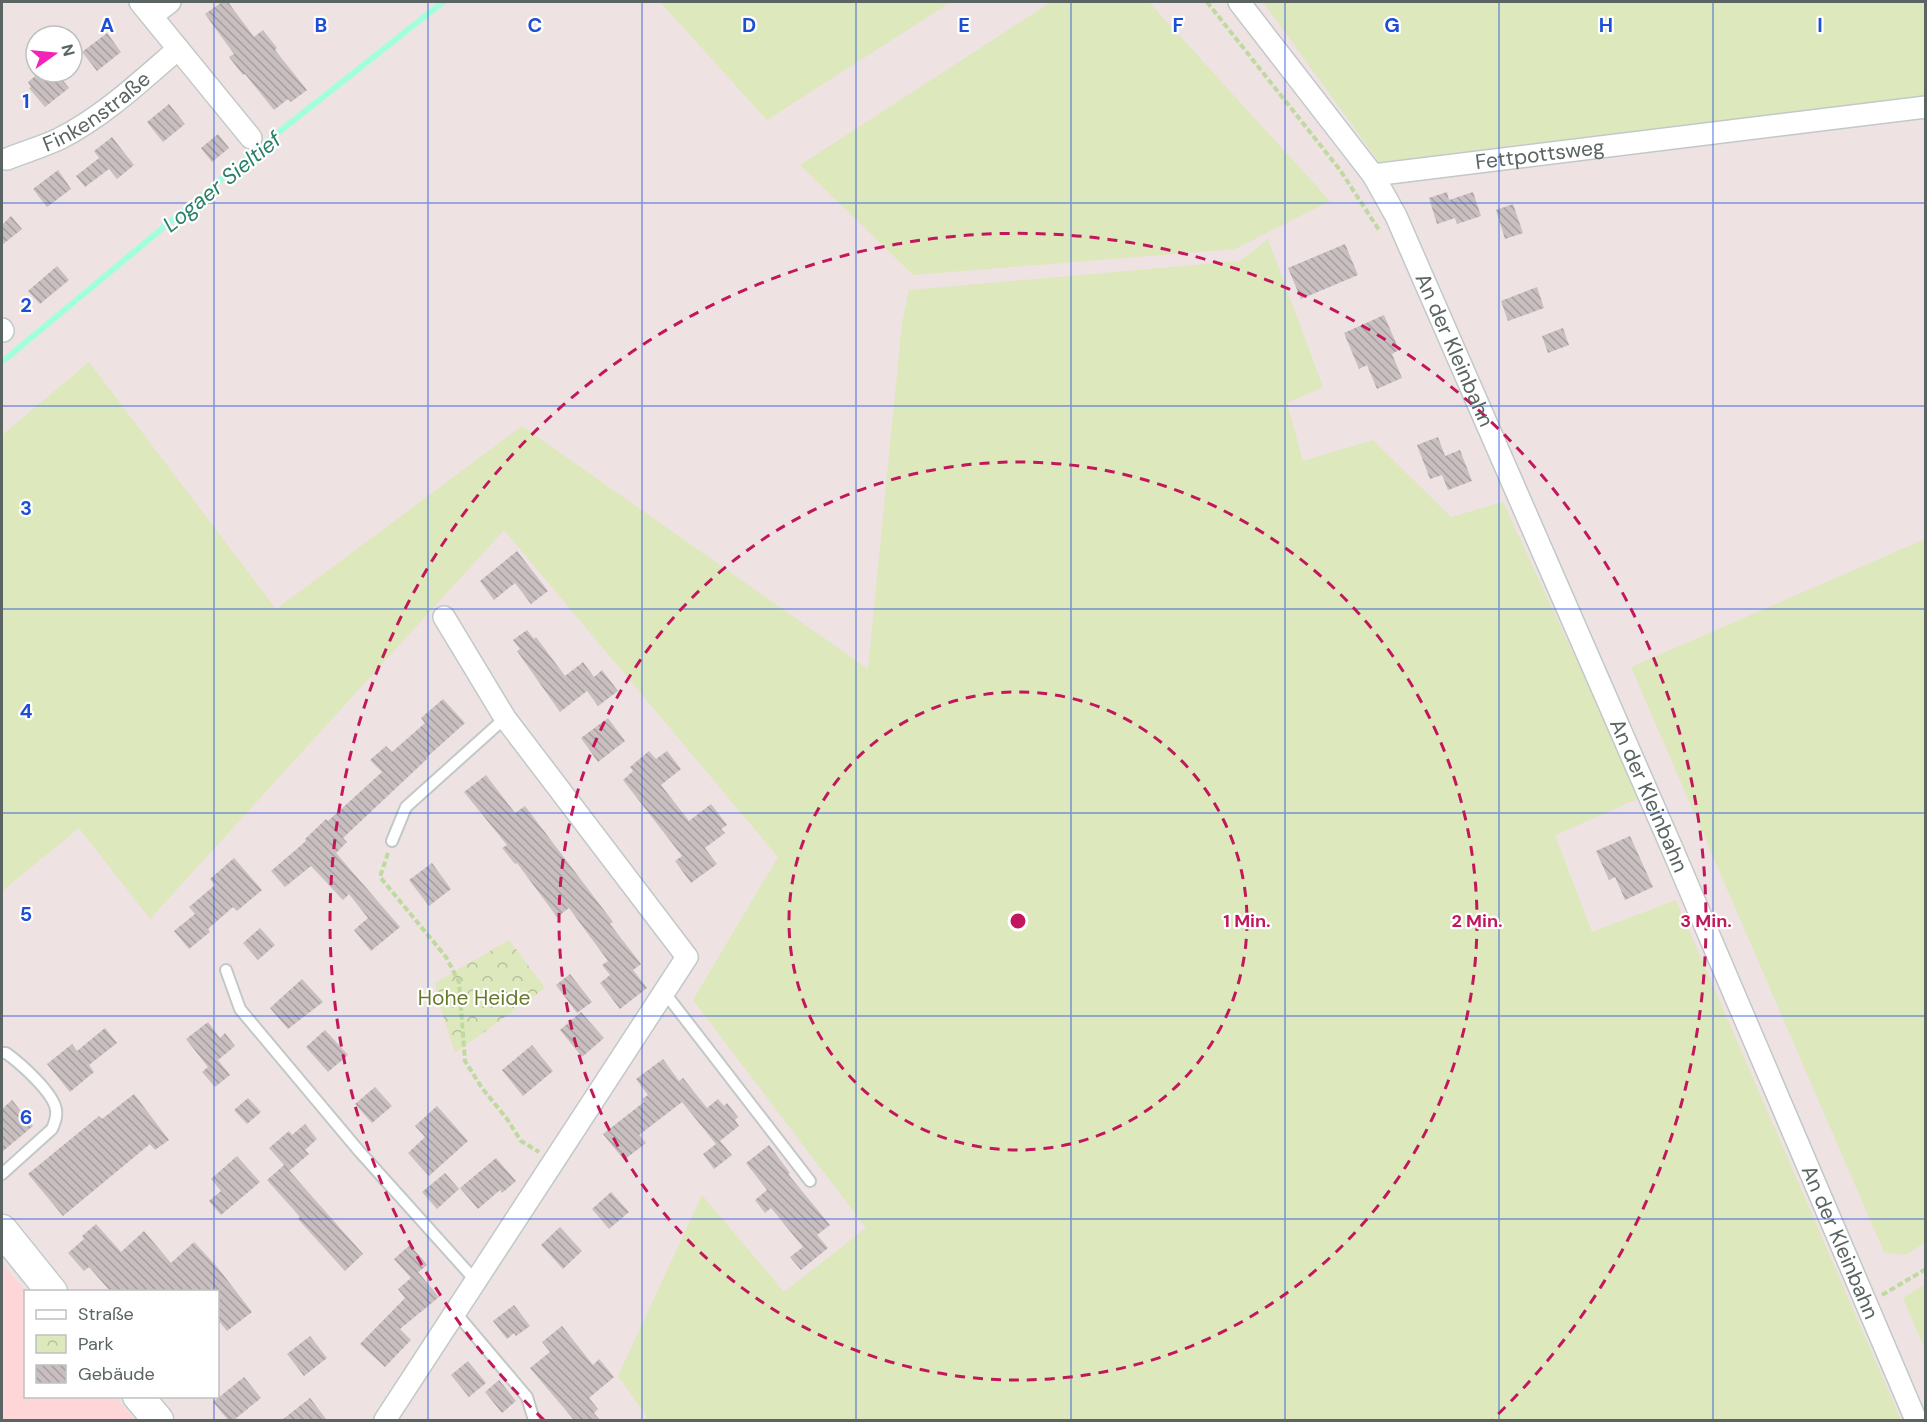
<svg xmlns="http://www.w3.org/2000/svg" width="1927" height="1422" viewBox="0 0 1927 1422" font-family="'DM Sans',sans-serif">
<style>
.commercial{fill:#ffd6d7}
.grass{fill:#dee8bd}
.park{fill:url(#park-crowns)}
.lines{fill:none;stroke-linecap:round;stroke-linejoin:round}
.stream{stroke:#a1ffde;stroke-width:6}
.building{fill:url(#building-back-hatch)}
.lane-casing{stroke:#c1c9c8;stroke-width:14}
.street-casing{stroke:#c1c9c8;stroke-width:24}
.secondary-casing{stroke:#c2cbca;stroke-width:33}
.path{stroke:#beda9f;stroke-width:4;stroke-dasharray:6 3;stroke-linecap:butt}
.lane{stroke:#fff;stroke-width:10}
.street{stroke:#fff;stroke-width:21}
.secondary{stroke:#fff;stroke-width:30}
.grid{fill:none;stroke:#1d4ed8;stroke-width:1.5;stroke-opacity:0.55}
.ring{fill:none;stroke:#c2185b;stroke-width:3;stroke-dasharray:10 8}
.labels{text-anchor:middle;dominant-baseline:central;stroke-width:4.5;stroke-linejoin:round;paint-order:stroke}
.street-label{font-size:21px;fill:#5a6462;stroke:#fff}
.park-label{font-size:21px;fill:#667a2c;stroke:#fff}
.water-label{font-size:22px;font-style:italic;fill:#2b8069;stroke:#fff}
.grid-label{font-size:20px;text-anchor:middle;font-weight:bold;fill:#1d4ed8;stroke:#fff;stroke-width:4.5;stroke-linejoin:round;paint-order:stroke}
.centre{fill:#c2185b;stroke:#fff;stroke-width:3}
.ring-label{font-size:18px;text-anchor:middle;font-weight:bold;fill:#c2185b;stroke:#fff;stroke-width:4.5;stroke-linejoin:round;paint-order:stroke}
</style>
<defs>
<pattern id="park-crowns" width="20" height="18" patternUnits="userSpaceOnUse" patternTransform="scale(1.5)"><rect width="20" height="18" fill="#dee8bd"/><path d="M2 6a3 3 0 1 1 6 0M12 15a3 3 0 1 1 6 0" fill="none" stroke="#b7c09d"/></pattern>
<pattern id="building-back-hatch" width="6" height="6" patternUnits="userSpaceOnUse" patternTransform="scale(1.5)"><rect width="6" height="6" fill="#c9bfc0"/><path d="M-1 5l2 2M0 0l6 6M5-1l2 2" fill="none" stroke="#a69f9f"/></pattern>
</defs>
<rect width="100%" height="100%" fill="#eee2e2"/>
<path class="commercial" d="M2,1263l24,29v104l89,1 20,23h-133z"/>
<path class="grass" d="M660,2h291l-184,118z
M1051,2h98l181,199 -95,48 -322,26 -113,-110z
M1263,2h662v94l-546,66z
M1268,239l55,148 -36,16 16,58 70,-21 78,77 52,-15 137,296 -85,37 37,97 84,-32 225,520h-1257l3,-3 -29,-41 84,-181 82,97 82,-64 -173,-228 85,-143 -274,-327 -354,389 -71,-91 -77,63v-456l87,-73 187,247 246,-183 346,243 34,-346 7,-33 331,-29z
M1925,539l1,703 -20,13 -22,-3 -253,-585z
M1925,1284v66l-22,-52z"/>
<path class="park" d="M509,940l36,48 -90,65 -15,-47 -5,-23z"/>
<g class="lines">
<path class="stream" d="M2,362l258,-215 183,-145"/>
</g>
<path class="building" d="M222,2h6l26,35 9,-7 14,18 -2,2 32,40 -16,12 -3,-3 -14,11 -29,-36 -2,1 -14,-18 5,-3 -29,-40z
M107,33l14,19 -24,19 -15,-19z
M40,72h16l13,16 -24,19 -16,-19 2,-1 -3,-5z
M169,104l16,20 -22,18 -16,-20z
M218,134l11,14 -17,14 -11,-14z
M112,137l22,28 -17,14 -8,-10 -24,18 -9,-11 23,-18 -5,-7z
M58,170l13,19 -24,18 -14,-18z
M1447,192l2,8 24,-8 8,24 -24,8 -2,-6 -18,6 -8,-26z
M1513,204l10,29 -18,6 -9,-29z
M11,216l11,13 -20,16v-20z
M1345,244l13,31 -57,24 -13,-31z
M57,266l12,14 -29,24 -12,-13z
M1537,287l7,21 -36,13 -7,-20z
M1384,315l15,35 -7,4 10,24 -25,11 -10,-24 -8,4 -15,-36z
M1563,328l6,17 -21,8 -6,-17z
M1438,437l7,19 15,-6 12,31 -24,9 -6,-15 -12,4 -13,-34z
M517,551l31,40 -17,13 -16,-21 -21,17 -14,-19z
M527,630l7,9 2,-2 29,39 18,-14 11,15 8,-7 16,21 -20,15 -11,-15 -27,21 -43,-61 3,-2 -7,-9z
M443,699l22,24 -39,35 1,1 -84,79 4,4 -11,11 64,74 -29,24 -17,-21 14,-12 -19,-24 -6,6 -32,-34 -26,21 -14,-16 35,-30 -1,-2 21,-20 2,2 54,-49 -12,-12 16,-14 6,6 33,-29 -4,-5z
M608,718l17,23 -27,21 -17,-24z
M649,751l7,8 11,-8 14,18 -20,16 28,36 22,-17 16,21 -6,4 4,4 -20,15 12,16 -26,19 -16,-22 7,-5 -59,-76 10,-9 -3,-4z
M486,775l29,38 10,-7 88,116 -3,2 31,40 -8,6 14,18 -27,21 -20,-26 10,-8 -8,-10 6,-4 -39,-53 -12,9 -40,-54 -2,1 -13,-16 5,-3 -43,-53z
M1630,836l23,51 -28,13 -10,-23 -6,3 -13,-29z
M234,858l28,32 -25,21 -4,-4 -25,22 2,3 -21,17 -15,-18 21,-17 -6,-7 26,-22 -5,-6z
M432,863l19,26 -22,17 -20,-26z
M260,928l15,17 -17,15 -15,-17z
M570,974l22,28 -15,11 -21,-28z
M302,979l21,23 -35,27 -18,-21z
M581,1012l23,26 -22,19 -22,-27z
M208,1022l12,16 5,-5 10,13 -17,14 12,15 -15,12 -13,-15 6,-5 -22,-28z
M105,1028l12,15 -28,22 5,7 -24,20 -23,-28 25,-20 5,7z
M325,1030l23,25 -20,17 -22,-25z
M532,1045l21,26 -30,25 -21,-26z
M663,1059l16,22 4,-3 24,30 11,-9 6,7 3,-3 11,14 -3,3 4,6 -23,18 -34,-42 -43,33 7,8 -22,17 -21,-26 41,-32 -2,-3 6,-4 -12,-16z
M375,1087l17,19 -20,17 -17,-19z
M134,1094l35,46 -14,10 -5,-6 -87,72 -35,-42 71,-58 3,3z
M248,1098l13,14 -14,12 -13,-14z
M12,1100l21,26 -31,26v-43z
M437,1106l31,35 -39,35 -21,-23 17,-16 -10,-11z
M305,1124l12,15 -12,11 4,4 -20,17 -3,-4 77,87 -18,17 -47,-52 2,-2 -33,-37 17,-15 -15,-17 20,-17 3,4z
M720,1141l12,14 -18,14 -11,-15z
M769,1145l21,28 -2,1 42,51 -13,10 11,13 -27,22 -11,-13 13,-10 -32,-39 -6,5 -10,-13 12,-10 -21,-27z
M237,1156l23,26 -39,33 -12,-14 12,-10 -10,-12z
M496,1158l20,23 -14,12 -2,-3 -22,19 -18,-21z
M445,1173l14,16 -22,20 -15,-17z
M611,1192l18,20 -20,17 -17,-20z
M96,1224l25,28 23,-21 27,32 23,-21 24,26 34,44 -25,19 -9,-11v-28h-107l-22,-25 -5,4 -16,-18 16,-14 -2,-3z
M560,1227l22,24 -19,18 -22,-24z
M410,1245l17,20 -16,13 -17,-19z
M418,1272l21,25 -39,32 11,11 -26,27 -25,-23 45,-46 -7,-9z
M514,1305l16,21 -14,10 -2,-3 -7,6 -14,-18z
M562,1326l31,39 6,-6 15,18 -25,21 9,11 -4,4 6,7h-26l-44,-52 20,-16 -8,-10z
M310,1336l17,22 -23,18 -17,-22z
M468,1361l18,22 -17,14 -18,-22z
M244,1377l17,21 -27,22h-6l-15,-18z
M499,1380l17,21 -14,12 -17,-21z
M310,1398l17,22h-45z"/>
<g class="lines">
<defs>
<path id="lane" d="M392,841l14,-34 99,-89
M226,970l14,39 119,142 116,129
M665,993l145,188
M2,1053h4c14,10 48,40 50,57 1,7 -1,12 -4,19l-50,45
M456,1313l71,84 7,23"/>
<g id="street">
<path d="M140,2l111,136"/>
<path id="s1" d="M1239,2l134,173 23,41 275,630 245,574"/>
<path d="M152,16l18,-14"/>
<path id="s2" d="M7,159c17,-7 35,-12 52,-20 44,-22 82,-58 119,-90"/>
<path id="s3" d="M1373,175l553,-68"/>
<path d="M2,329l1,2"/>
<path d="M385,1420l302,-463 -182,-239 -61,-101"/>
</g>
<path id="secondary" d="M2,1230l50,62
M138,1396l20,24"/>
</defs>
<use href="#lane" class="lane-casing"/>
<use href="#street" class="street-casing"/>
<use href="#secondary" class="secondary-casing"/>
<path class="path" d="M1207,2l133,168 39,60
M388,853l-8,24 66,80 13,25 6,79 17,27 25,31 14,22 18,11
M1882,1295l44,-26"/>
<use href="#lane" class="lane"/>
<use href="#street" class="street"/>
<use href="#secondary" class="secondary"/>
</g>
<path class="grid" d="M214,2v1290M428,2v1418M642,2v1418M856,2v1418M1071,2v1418M1285,2v1418M1499,2v1418M1713,2v1418M2,203h1924M2,406h1924M2,609h1924M2,813h1924M2,1016h1924M2,1219h1924M214,1396v24"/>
<g class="ring">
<circle cx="1018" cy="921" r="229"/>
<circle cx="1018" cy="921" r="459"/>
<path d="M544 1420A688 688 0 1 1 1492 1420"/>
</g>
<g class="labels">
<g class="street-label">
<text stroke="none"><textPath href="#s2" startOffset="102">Finkenstraße</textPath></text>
<text stroke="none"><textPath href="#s3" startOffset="168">Fettpottsweg</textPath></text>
<text stroke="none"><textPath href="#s1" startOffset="412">An der Kleinbahn</textPath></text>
<text stroke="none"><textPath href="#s1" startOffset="898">An der Kleinbahn</textPath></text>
<text stroke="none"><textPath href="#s1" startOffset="1384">An der Kleinbahn</textPath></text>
</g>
<g class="park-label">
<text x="474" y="998">Hohe Heide</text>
</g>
<g class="water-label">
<text transform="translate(222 182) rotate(-39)">Logaer Sieltief</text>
</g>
</g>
<g class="grid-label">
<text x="107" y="32">A</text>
<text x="321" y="32">B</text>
<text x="535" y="32">C</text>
<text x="749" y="32">D</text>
<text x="964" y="32">E</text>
<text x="1178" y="32">F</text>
<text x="1392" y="32">G</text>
<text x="1606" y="32">H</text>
<text x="1820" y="32">I</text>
<text x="26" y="108">1</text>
<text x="26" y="312">2</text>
<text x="26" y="515">3</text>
<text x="26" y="718">4</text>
<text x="26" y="921">5</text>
<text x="26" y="1124">6</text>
</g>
<circle cx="1018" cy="921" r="9" class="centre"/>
<g class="ring-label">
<text x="1247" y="927">1 Min.</text>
<text x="1477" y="927">2 Min.</text>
<text x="1706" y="927">3 Min.</text>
</g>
<rect width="1927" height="1422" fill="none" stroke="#5a6462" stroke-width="6"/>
<rect x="24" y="1290" width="195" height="108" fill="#ffffff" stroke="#bdc1c0" stroke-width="1.5"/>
<rect x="36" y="1310" width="30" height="9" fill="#ffffff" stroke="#bdc1c0" stroke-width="1.5"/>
<text x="78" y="1320" font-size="18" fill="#5a6462">Straße</text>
<rect x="36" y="1335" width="30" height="18" fill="url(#park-crowns)" stroke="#bdc1c0" stroke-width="1.5"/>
<text x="78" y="1350" font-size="18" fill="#5a6462">Park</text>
<rect x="36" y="1365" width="30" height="18" fill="url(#building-back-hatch)" stroke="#bdc1c0" stroke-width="1.5"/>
<text x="78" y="1380" font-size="18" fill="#5a6462">Gebäude</text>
<g transform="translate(54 54) rotate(75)"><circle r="28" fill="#ffffff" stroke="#bdc1c0" stroke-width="1.5"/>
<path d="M0-4.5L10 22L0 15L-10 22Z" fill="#f323b7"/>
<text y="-9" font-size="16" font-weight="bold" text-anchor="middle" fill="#5a6462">N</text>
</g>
</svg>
